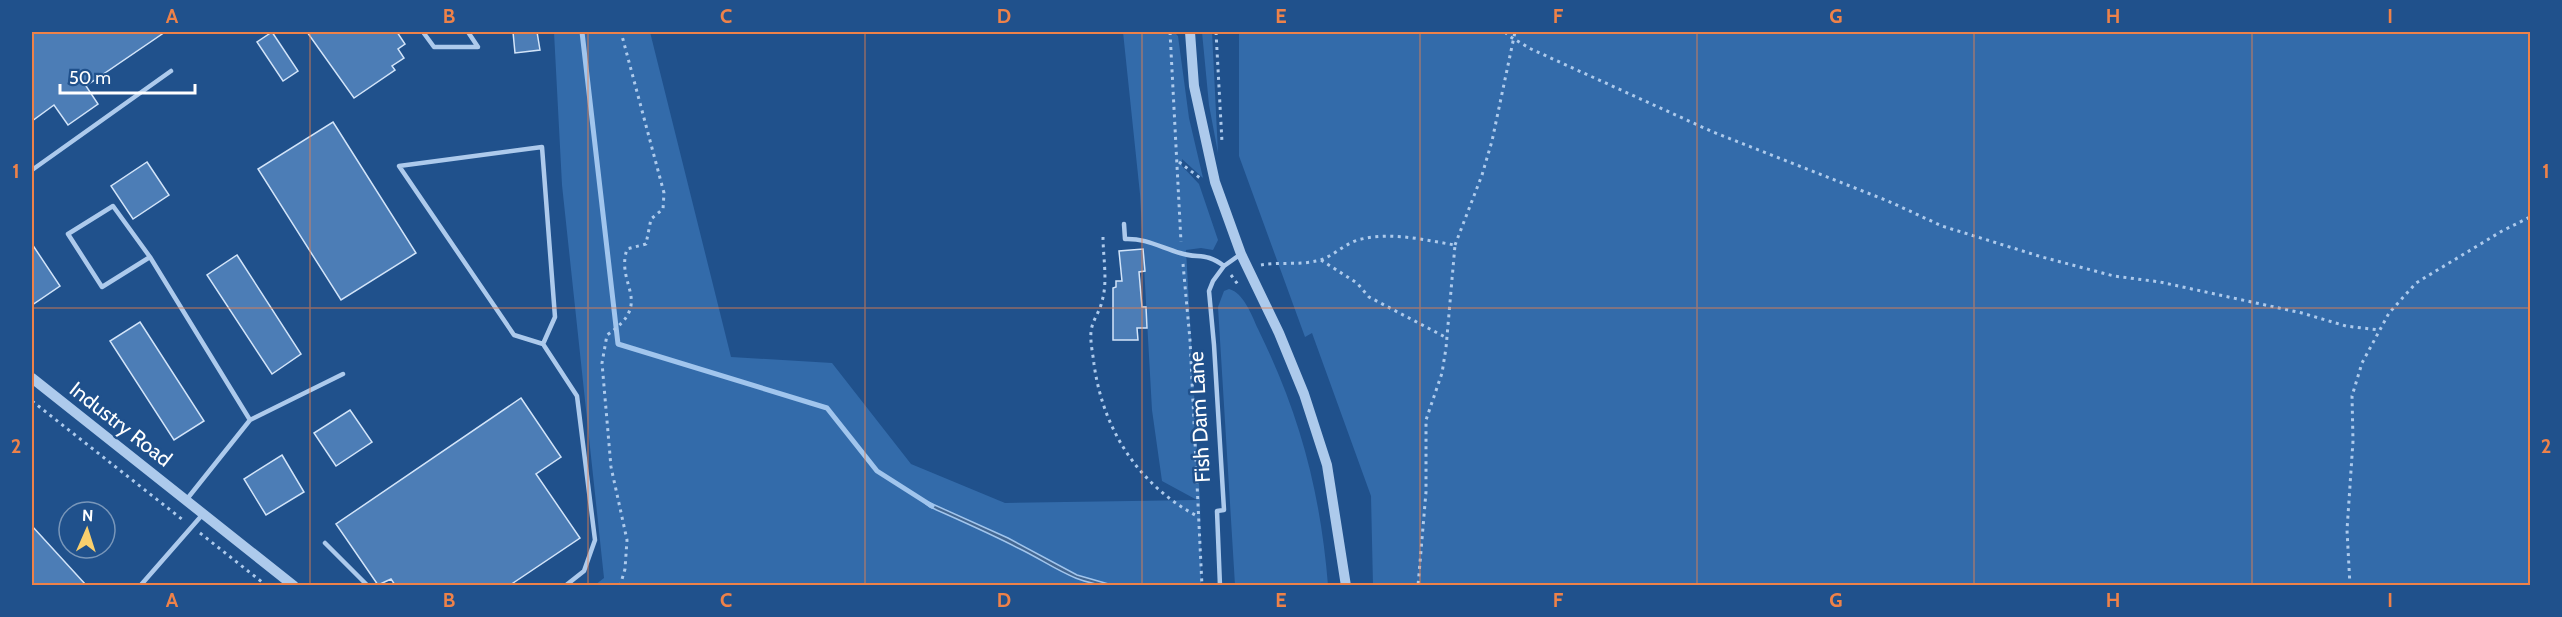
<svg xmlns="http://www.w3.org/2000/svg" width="2562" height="617" viewBox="0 0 2562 617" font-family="Cabin,sans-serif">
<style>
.green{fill:#336baa}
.water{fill:#446791;stroke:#a1c5ed;stroke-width:1.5}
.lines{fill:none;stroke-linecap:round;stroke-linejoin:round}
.stream{stroke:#a1c5ed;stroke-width:5}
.building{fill:#4c7db6;stroke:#d2e4f9;stroke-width:1.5}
.path{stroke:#adcaec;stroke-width:3;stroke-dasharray:3 4.5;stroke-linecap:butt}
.service{stroke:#adcaec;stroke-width:4.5}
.tertiary{stroke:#adcaec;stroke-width:10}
.grid{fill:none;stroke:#ee8249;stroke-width:1.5;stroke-opacity:0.55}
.labels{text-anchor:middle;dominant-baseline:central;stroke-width:5;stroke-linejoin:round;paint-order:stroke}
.street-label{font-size:21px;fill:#fff;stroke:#20518c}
.neatline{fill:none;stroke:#ee8249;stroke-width:2}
.grid-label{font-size:20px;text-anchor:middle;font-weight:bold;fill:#ee8249}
</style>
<rect width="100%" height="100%" fill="#20518c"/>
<path class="green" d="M554,32h96l81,325 101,6 79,101 94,39 192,-3 -35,-19 -10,-71 -12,-216 -17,-162h51l4,4 11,82 14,60 -21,-19v7l17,18 19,56 -5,10 -12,-2 -15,2 14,250 1,85h-606l9,-7 -42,-393z
M1202,32h10l6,121 -9,-48z
M1239,32h1291v553h-1157l-2,-89 -59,-163 -7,4 -66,-181z
M1229,289c15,4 23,27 29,40 42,86 62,161 70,256h-93l-17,-278 6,-16z"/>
<path class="water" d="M928,502l80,36 69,37 35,10c-36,1 -62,-22 -94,-37 -29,-15 -59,-28 -88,-41l-4,-3z"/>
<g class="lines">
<path class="stream" d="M582,32l36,312 209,64 50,63 55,35"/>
</g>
<path class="building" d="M32,32h133l-79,54 12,18 -30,21 -14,-20 -22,16z
M272,32l26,39 -15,10 -26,-39z
M307,32h90l8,12 -7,5 6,9 -12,8 3,4 -41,28z
M513,32h24l3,18 -25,3z
M333,122l83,131 -75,47 -83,-131z
M147,162l22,33 -36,24 -22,-33z
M32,244l28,42 -28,19z
M1143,249l2,22 -6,1 3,35h4l1,21h-10l1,12h-25v-52l3,-1v-6h6l-3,-30z
M237,255l64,99 -29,20 -65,-99z
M140,322l64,99 -30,19 -64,-99z
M521,398l40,59 -25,17 44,64 -70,47h-115l-4,-6 -13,6 -42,-61z
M350,410l22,32 -36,24 -22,-33z
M282,455l22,37 -38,23 -22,-36z
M32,526l54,59h-54z"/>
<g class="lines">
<path class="path" d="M1170,32l11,210
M1216,32l6,110
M1505,32l4,4 22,13 182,83 175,69 54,25 100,31 72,19 46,6 142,31 44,13 33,4
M1179,162l21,16
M1103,237c0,20 5,45 -1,64 -2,11 -10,19 -11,31 -1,10 2,22 3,32 9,66 45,122 105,153
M1455,245l27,-70 10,-34 23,-109
M1321,260l36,23 12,14 78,41
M1183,264l7,76 12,246
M1261,265c17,-3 39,0 55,-4 16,-3 26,-16 42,-21 32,-9 66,0 97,5l-9,103 -4,25 -16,47v72l-8,94
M1231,275l8,11
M32,401l151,119
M200,533l67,53
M620,586l5,-17 2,-29 -16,-73 -9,-104 5,-28c48,-33 8,-49 20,-86l19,-5 5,-25 12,-10 1,-16 -43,-161
M2350,586l-3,-56 6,-89 -1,-45 10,-33 27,-50 27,-30 86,-52 28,-14"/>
<path class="service" d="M423,32l11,15h44l-10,-15
M32,170l139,-99
M1124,224l1,15c20,-1 35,8 55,14 18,6 26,-1 44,13
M150,257l-48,30 -34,-53 45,-28 37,51 100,163
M543,344l12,-27 -13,-170 -143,19 115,169 29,9 34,52 18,144 -11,31 -19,15
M187,499l63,-79 93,-46
M325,543l43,43
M140,586l63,-72
M1220,586l-3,-75 7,-1 -10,-165 -5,-54 4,-10 11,-15 17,-12"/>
<path class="tertiary" d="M1190,32l4,54 21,96 26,72 38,79 25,61 23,71 19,121
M32,378l262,208"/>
</g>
<path class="grid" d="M310,32v554M588,32v554M865,32v554M1142,32v554M1420,32v554M1697,32v554M1974,32v554M2252,32v554M32,308h2498"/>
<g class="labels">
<g class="street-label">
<text transform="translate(1199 417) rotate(-93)">Fish Dam Lane</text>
<text transform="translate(121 424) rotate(38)">Industry Road</text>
</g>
</g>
<rect width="2562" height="617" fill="none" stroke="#20518c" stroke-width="66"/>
<g transform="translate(87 530) rotate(3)"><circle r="28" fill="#20518c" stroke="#7997ba" stroke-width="1.5"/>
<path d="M0-4.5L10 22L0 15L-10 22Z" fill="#f9cf6d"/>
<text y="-9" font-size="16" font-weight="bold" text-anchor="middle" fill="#ffffff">N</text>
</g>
<path d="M60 84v9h135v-9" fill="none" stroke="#ffffff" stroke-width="3"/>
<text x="69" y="84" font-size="18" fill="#ffffff" stroke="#20518c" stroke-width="4.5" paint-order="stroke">50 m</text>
<rect x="33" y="33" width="2496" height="551" class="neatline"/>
<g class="grid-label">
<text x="172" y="23">A</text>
<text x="449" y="23">B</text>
<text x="726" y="23">C</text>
<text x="1004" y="23">D</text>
<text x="1281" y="23">E</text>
<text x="1558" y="23">F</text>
<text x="1836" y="23">G</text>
<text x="2113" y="23">H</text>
<text x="2390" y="23">I</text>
<text x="16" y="178">1</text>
<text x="2546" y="178">1</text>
<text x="16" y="453">2</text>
<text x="2546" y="453">2</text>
<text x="172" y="607">A</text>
<text x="449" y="607">B</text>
<text x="726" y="607">C</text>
<text x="1004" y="607">D</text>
<text x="1281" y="607">E</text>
<text x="1558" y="607">F</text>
<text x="1836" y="607">G</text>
<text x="2113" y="607">H</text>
<text x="2390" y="607">I</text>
</g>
</svg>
